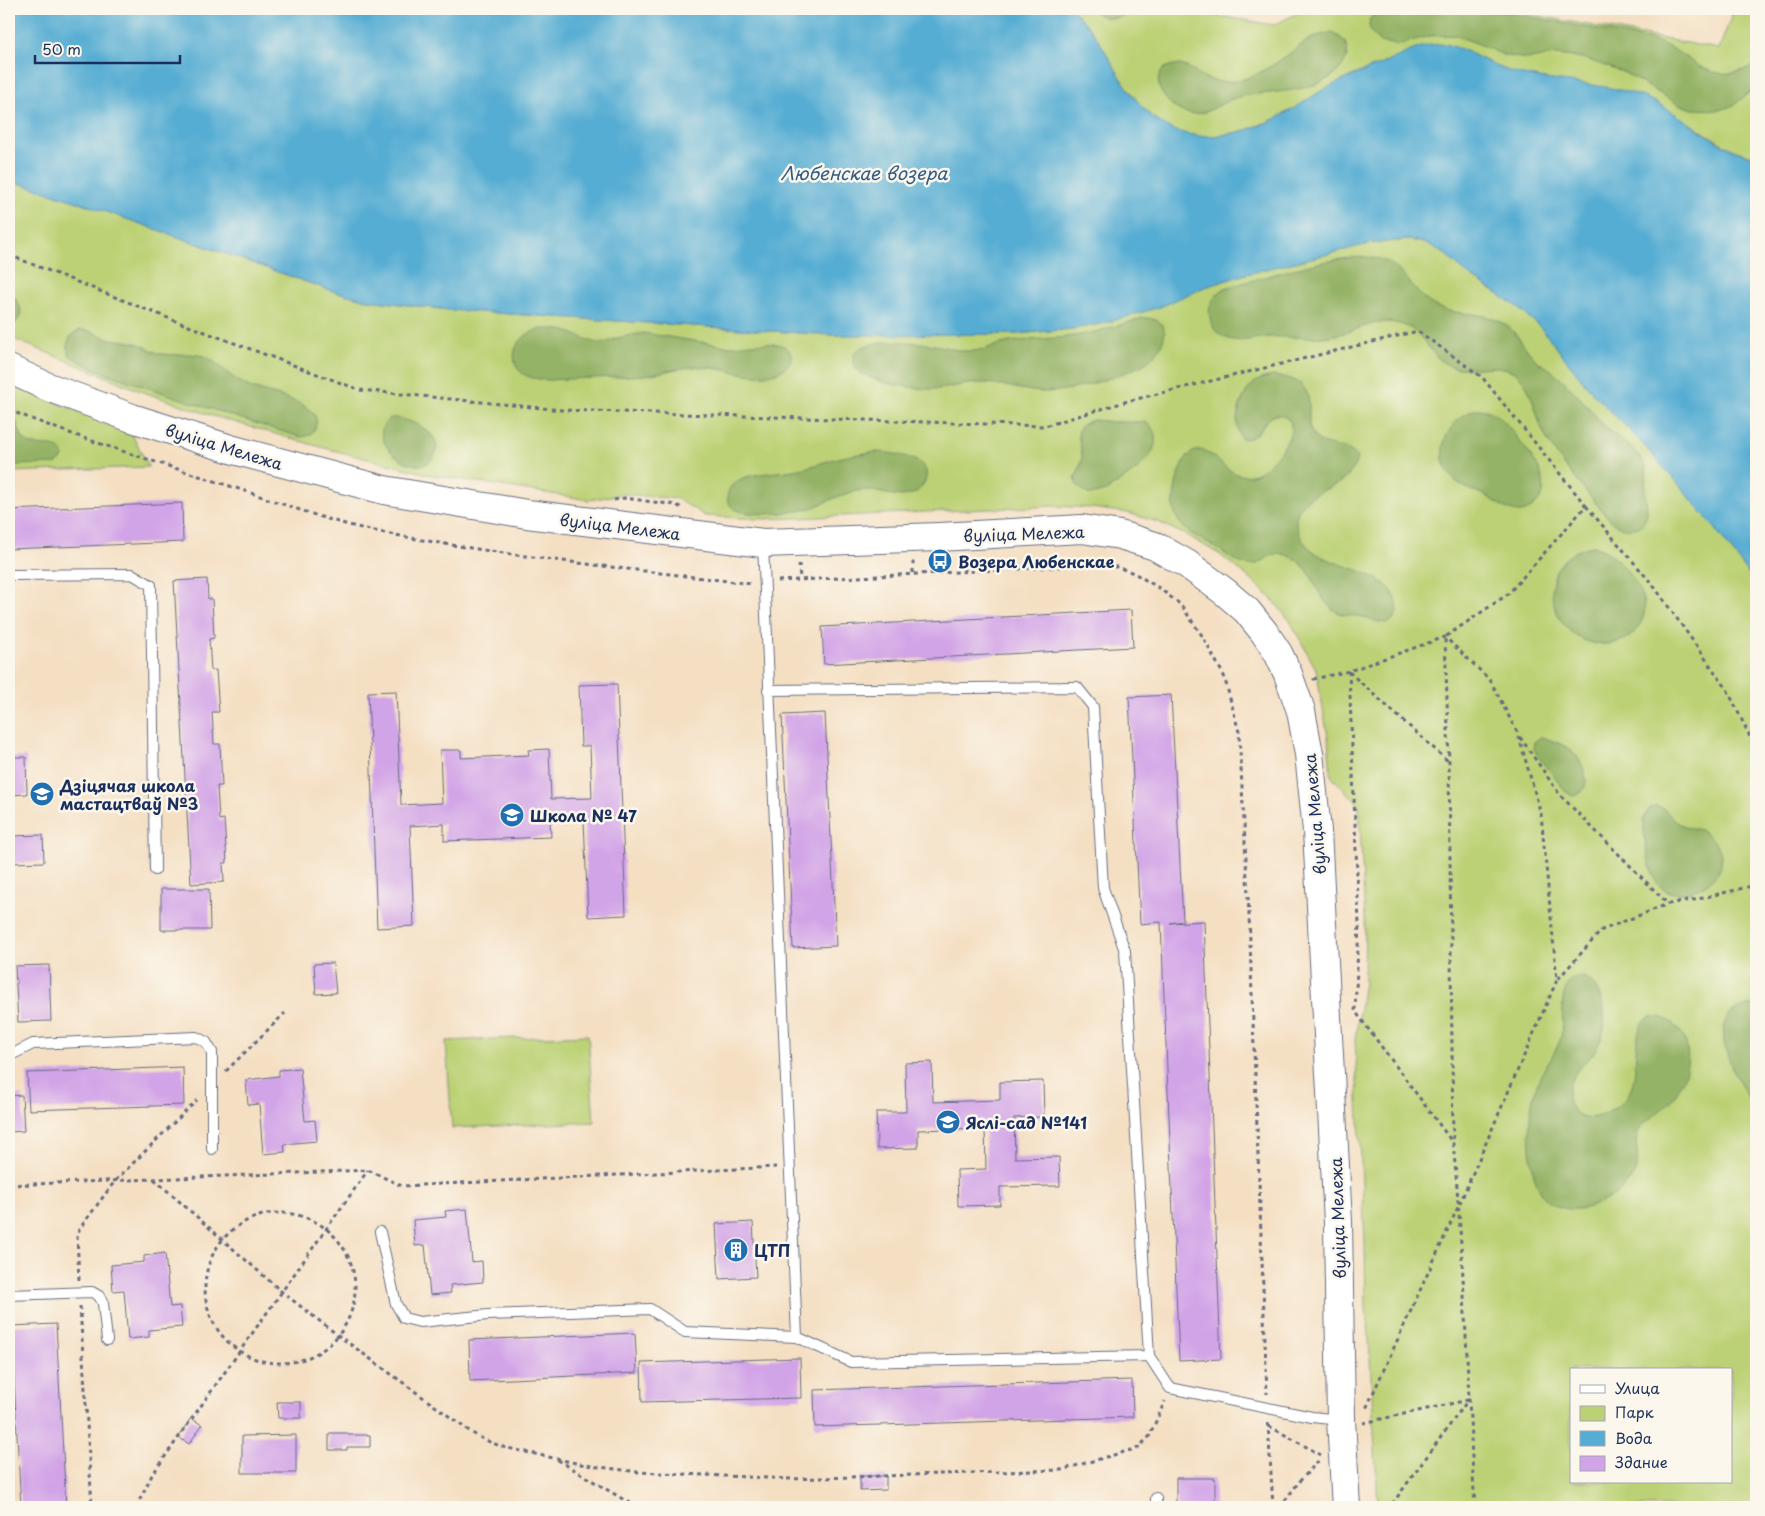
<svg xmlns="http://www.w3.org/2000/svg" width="1765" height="1516" viewBox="0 0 1765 1516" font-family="'Playpen Sans',sans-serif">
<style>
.green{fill:#bcd175;stroke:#6c806a;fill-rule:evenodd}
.forest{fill:#95b366;stroke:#587162}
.water{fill:#56add3;stroke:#386e98}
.building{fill:#d1a3e7}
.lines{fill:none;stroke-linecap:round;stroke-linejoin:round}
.lane-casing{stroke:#676d81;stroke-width:12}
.secondary-casing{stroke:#676d81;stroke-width:30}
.path{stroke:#676d81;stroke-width:3;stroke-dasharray:4 4;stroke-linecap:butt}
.lane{stroke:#fff;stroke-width:10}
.secondary{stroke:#fff;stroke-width:28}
.labels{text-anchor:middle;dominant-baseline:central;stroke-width:5;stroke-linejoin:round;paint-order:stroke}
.street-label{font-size:16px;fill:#1b2f5e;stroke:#fbf7ec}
.poi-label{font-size:16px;font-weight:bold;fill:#1b2f5e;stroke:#fbf7ec;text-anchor:start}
.water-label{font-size:18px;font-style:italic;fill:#305b87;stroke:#fbf7ec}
</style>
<rect width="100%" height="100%" fill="#fbf7ec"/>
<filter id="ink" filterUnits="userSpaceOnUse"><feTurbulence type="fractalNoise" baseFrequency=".02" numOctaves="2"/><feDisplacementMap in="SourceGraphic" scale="10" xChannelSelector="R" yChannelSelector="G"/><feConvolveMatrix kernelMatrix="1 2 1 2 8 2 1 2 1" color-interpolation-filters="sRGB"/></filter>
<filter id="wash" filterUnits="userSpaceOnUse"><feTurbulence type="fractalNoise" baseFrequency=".0096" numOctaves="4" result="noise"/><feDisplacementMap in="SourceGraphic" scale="20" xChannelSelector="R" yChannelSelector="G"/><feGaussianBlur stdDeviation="1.12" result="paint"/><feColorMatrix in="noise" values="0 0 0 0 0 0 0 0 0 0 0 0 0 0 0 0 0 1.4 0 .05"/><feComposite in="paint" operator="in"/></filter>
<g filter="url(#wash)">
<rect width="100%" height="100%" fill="#f4dfc3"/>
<path class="green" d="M1072,9h128l1,4 73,12 32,-16h195l218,40 15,-40h22v148l-19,-6 -14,-7 -64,-40 -22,-9 -120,-21c-26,-8 -52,-28 -79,-30 -29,10 -60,20 -89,33 -25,12 -48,29 -73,41 -38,18 -88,29 -122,0 -25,-21 -38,-50 -55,-77 -8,-12 -17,-22 -27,-32z
M9,180l66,21 257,90 36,9 81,10 383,25 184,-1 56,-5 29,-5 59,-17 42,-19 44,-14 127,-31 35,-3 13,2 13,5 12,8 20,18 50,33 25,22 54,68 43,43 37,41 40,48 41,56v923h-378l-10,-186 -2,-10 -1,-68 -10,-203 9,-58 1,-61 -6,-116 -28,-29 -3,-39 -12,-68 -26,-48 -20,-24 -23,-21 -28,-22 -29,-17 -32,-15 -30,-9 -36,-5 -39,-2 -255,12 -40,1 -53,-3 -27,-17 -54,-5 -35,6 -162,-26 -110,-28 -107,-31 -72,-25 -129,-53zM1571,1370h160v112h-160z
M9,385l79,30 41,14 20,38 -140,5z
M588,1035l6,87 -142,6 -6,-87z"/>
<path class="forest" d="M1090,9h45c-13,12 -32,12 -45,0z
M1378,9h110l165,31c40,13 54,51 103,24v25l-5,2 -17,14 -13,5 -28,-1 -13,-4 -55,-32 -42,-15 -28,-3 -26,4 -23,-3 -30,-13 -22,-8 -25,1 -31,9 -18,-3 -9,-10 -2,-6 1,-7z
M1332,33c11,5 19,12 14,26 -15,36 -76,31 -107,38 -18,4 -33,21 -53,16 -22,-6 -43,-42 -12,-48 9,-1 17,4 24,9 29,18 59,2 84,-15 18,-12 27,-24 50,-26z
M1365,257c5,1 10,1 15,2 24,7 32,34 53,46 21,12 46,5 68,17 17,9 21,24 34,37 5,5 11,7 16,11 20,15 36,37 53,55 11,12 33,24 40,38 5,9 1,16 1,25 -1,9 3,16 2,25 -2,19 -23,19 -35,9 -8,-8 -15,-18 -23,-27 -17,-21 -36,-41 -47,-66 -7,-17 -10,-42 -25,-55 -19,-15 -48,1 -69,-9 -19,-9 -24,-34 -45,-40 -24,-9 -45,6 -68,10 -22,5 -44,1 -66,2 -15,1 -32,7 -45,0 -8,-4 -13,-11 -14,-20 -3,-13 5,-22 15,-29 43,-11 96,-30 140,-31z
M9,293c14,10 17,26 0,34z
M1143,318c35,-1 21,36 -1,47 -26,12 -55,22 -83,26 -28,4 -47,-6 -74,-8 -16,-1 -33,5 -49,6 -16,1 -80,-7 -83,-26 -4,-28 60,-21 76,-19 15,2 29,8 44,7 13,-1 24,-7 37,-9 23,-3 47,-3 71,-7 21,-4 41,-11 62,-17z
M541,329h13l12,2 30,12h9l12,-5 26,-5 84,13c15,0 50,-7 60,2 12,11 -4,24 -15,26 -22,5 -46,-6 -68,-7 -20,-2 -40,6 -60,8 -32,3 -64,3 -95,5 -8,-1 -17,-1 -24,-5 -14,-8 -14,-27 -2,-37 5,-5 11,-7 18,-9z
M81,330c11,0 19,6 29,9 12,2 23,2 34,7 6,3 11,7 17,8 14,2 28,-2 42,2 15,5 24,19 37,26 6,3 12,7 18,8 14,5 68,14 57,38 -3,8 -8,8 -15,9 -54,-16 -107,-34 -160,-52 -20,-7 -56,-18 -71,-30l-2,-10c2,-8 6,-13 14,-15z
M1273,376c23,2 37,7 36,34 0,8 -1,16 3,23 12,20 33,7 45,24 -6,38 -56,27 -61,62 -1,11 8,26 17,32 22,18 77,19 84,52 2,8 -2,15 -8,20 -9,0 -17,-3 -26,-6 -8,-2 -19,-1 -26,-5 -23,-12 -20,-45 -48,-56 -19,-8 -23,8 -38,9 -4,0 -8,-1 -11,-2 -9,-4 -18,-12 -26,-17 -8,-5 -19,-9 -26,-15 -7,-5 -13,-14 -14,-22 -2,-14 6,-53 21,-58 19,-7 31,33 60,23 15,-6 53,-48 28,-58 -20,-8 -21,28 -42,22 -10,-15 0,-44 13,-55 5,-4 13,-6 19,-7z
M1479,409c7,1 12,2 18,6 8,6 14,15 20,23 13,16 40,47 19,66 -5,5 -11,8 -17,8 -13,-1 -21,-9 -31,-15 -8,-5 -17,-6 -25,-11 -21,-12 -26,-35 -14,-55 8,-13 16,-19 30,-22z
M9,414c12,6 8,23 19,29 11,6 32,-3 35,13l-2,4 -5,4 -47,1z
M391,418c20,-1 62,20 39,43 -18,18 -69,-25 -39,-43z
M1094,420l18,2h33l6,4 4,7v11l-3,9 -15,17 -31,21 -16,4c-28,-15 -7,-21 -8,-40 -1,-16 -13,-29 12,-35z
M877,452c17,1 64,7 45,34 -13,20 -42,3 -60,4 -19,2 -36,13 -54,19 -16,4 -61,9 -75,-1 -11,-9 -4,-23 6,-28 16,-8 42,-7 60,-11 13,-2 26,-8 40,-11 12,-3 25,-5 38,-6z
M1593,546c4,2 10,3 14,6 16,10 33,33 37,52 3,11 -5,26 -15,33 -6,4 -14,6 -21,7 -58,5 -83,-86 -15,-98z
M1541,737c11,3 24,8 32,15 12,11 22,41 -1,44l-7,-5 -29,-38 -2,-5v-6z
M1656,806c12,2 14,13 24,18 9,5 20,4 28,11 43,38 -29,75 -49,50 -11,-13 -15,-49 -16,-66l7,-11z
M1575,977c12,-1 18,4 23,15 10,22 9,44 -7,64 -8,8 -17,16 -21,27 -5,13 -1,31 15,34 10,2 19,-2 28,-8 6,-3 11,-8 15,-14 14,-20 0,-71 23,-78 8,-2 18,3 24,8 22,21 12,56 -5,77 -7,7 -16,13 -23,19 -20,17 -4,32 -12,51 -11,24 -51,44 -76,35 -15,-5 -21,-17 -25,-32 -7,-31 -7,-71 7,-100 6,-13 16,-24 20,-38 5,-20 -5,-46 14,-60z
M1752,1005l4,1v40l-5,9v5l5,9v39c-15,-18 -46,-73 -26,-94 6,-6 14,-7 22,-9z"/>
<path class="water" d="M9,9h1063c10,10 19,20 27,32 17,27 31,58 57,79 37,28 91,15 128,-6 15,-8 28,-18 42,-26 21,-10 42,-18 63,-27 21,-10 40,-21 64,-15 23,8 43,23 66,28 42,10 87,8 127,24 39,16 68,51 110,59v427l-41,-56 -40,-48 -37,-41 -43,-43 -54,-68 -25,-22 -50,-33 -20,-18 -12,-8 -13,-5 -13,-2 -35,3 -127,31 -44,14 -42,19 -59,17 -29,5 -56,5 -184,1 -383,-25 -81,-10 -36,-9 -257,-90 -66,-21z"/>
<g id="blocks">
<path class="building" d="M182,503l1,39 -174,7v-39z
M207,579l1,20h4l2,39 -5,1 2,32 5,-1 3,42h-7l2,32h6l2,42h-5l2,34 5,-1 3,44h-4l1,19 -33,2 -17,-303z
M1131,610l2,37 -309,17 -2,-37z
M617,684l9,231 -38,2 -4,-98 -34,2 1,16 -107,4v-17l-34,2 4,100 -37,2 -9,-236 28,-1 5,114 41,-2 -2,-53h21v8l68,-3 -1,-5 21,-1 2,50 41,-1 -2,-52h-9l-2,-61z
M1171,695l12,226 -13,2 34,-2 17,438 -42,2 -18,-439 -21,2 -11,-227z
M825,713l11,233 -43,2 -11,-233z
M9,757h17l1,37 -18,1z
M43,835l1,27 -35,1v-27z
M161,889h48l1,41h-49z
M333,963l3,30 -20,1 -2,-30z
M49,965l2,56 -33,1 -3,-56z
M932,1062l1,40 67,-2v-18l43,-1 1,36 -30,1 1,40 44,-1 1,29 -60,1v18l-42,1 -1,-36 29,-1 -1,-41 -67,2v18l-41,1 -1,-37h30l-1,-49z
M183,1067l1,38 -155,5 -2,-37z
M300,1068l5,53 10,-1 2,21 -33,3 1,8 -22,2 -4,-50 -11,1 -2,-25 33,-4v-6z
M22,1095l2,36 -15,1v-36z
M467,1209l5,53 10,-1 1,21 -33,3 1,8 -21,2 -5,-50 -10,1 -2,-26 33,-3 -1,-6z
M753,1222l3,55 -37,2 -3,-55z
M165,1253l5,54 10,-1 2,21 -33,3v7l-21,2 -4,-49 -11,1 -2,-26 33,-3v-6z
M56,1324l10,183h-45l-10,-181z
M635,1333l2,40 -167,8 -1,-41z
M800,1358l1,40 -159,4 -1,-39z
M1132,1380l1,37 -318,10 -1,-37z
M277,1402h24v16h-23z
M191,1418l11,7 -13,19 -11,-7z
M329,1433h19v2h22v12h-23v3h-18z
M296,1435v38h-54v-37z
M860,1476h26v14l-26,1z
M1176,1478h39v29h-39z"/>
</g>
</g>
<g filter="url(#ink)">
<use href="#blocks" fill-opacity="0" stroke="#676d81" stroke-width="1"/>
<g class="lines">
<defs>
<path id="lane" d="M763,544l34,793
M9,575l123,-1 19,11 4,285
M768,690l309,-3 16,20 10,181 22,63 24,405
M9,1056l24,-12 163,-7 10,5 6,10v97
M380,1232l16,72 8,14 16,4 68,-7 162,-6 35,23 112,5 54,25 298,-6 21,32 142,29 28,3
M9,1295l83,-3 7,4 4,7 4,37
M1156,1498v9"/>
<path id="secondary" d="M9,369l39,18 84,31 102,32 150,40 143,24 236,29 176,-6 143,-8 38,6 35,11 32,18 38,28 22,19 17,21 14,21 10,21 13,37 8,43 8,77 21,391 3,198 5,87"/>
</defs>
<use href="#lane" class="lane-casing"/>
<use href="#secondary" class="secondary-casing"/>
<path class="path" d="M9,255l169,67 182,68 202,20 483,16 83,-25 290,-70 64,46 104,129 -78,88 -63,43 4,125 4,381c12,121 14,243 22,364
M9,410c76,31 155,54 233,80 42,14 85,31 128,40 126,26 255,38 382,54
M614,500l10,-2 52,7 8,4
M1586,506l67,79 74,104 25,52 4,18
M961,560h2l1,11
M799,564l1,15
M913,573v-10l1,-1
M778,581l319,-16 20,2 17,6 25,15 22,17 22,32 21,39 15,56 10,183 18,479
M1349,671l10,254 -4,86 98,132
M1349,672l100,90
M1314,678v1l35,-8 96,-34 45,43 28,54 23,80 16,166 -98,225 -94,206
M1520,737l40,58 108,109 26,-4 62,-15
M1558,979l44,-49 66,-26
M226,1071l59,-58
M154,1179l128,113 57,44 133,97 13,7 18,7 82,18 53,7 153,7 270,-9 77,-22 11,-11 16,-36
M9,1185l359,-15 34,16 374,-19
M205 1288a75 75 0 1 1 150 0a75 75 0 1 1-150 0Z
M79,1280l-2,-45 3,-7 35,-47 82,-81
M80,1306l12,201
M1268,1423l5,84
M1363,1423l105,-23 -78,107
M1269,1426l52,29
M558,1460l68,41 17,6
M136,1507l16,-32 216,-305
M1280,1507l19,-25 22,-24"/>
<use href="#lane" class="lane"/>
<use href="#secondary" class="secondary"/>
</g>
</g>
<defs>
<symbol id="bus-disc" viewBox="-11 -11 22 22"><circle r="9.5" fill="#1f6fb2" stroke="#fbf7ec"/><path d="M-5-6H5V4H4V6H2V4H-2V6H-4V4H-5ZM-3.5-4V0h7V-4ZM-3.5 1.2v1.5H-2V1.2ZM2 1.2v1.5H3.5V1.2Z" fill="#fff"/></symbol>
<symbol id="school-disc" viewBox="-11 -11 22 22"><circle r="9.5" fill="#1f6fb2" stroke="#fbf7ec"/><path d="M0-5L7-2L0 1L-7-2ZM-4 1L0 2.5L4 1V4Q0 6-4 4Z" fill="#fff"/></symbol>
<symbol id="building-disc" viewBox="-11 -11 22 22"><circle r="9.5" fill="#1f6fb2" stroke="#fbf7ec"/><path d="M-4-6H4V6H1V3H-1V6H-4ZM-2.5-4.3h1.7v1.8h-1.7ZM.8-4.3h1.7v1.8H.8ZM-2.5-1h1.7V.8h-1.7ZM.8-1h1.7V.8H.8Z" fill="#fff"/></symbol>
</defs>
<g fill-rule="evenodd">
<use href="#bus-disc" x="926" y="547" width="28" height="28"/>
<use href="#school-disc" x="28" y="780" width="28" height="28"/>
<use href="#school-disc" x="498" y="801" width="28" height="28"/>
<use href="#school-disc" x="934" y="1108" width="28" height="28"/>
<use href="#building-disc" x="722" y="1236" width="28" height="28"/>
</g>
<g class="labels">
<g class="street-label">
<text transform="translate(224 446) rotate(17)">вуліца Мележа</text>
<text transform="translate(620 526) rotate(7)">вуліца Мележа</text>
<text transform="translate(1024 533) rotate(-2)">вуліца Мележа</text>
<text transform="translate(1314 814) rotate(-95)">вуліца Мележа</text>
<text transform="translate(1337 1218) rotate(-92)">вуліца Мележа</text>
</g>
<g class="poi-label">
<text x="958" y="561">Возера Любенскае</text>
<text x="60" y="785">Дзіцячая школа<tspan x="60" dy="18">мастацтваў №3</tspan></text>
<text x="530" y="815">Школа № 47</text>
<text x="966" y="1122">Яслі-сад №141</text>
<text x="754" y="1250">ЦТП</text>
</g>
<g class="water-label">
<text x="864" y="172">Любенскае возера</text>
</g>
</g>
<rect width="1765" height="1516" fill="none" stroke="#fbf7ec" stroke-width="30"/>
<rect x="1570" y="1368" width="162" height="115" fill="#fbf7ec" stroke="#a1a7b3"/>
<rect x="1580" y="1385" width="25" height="8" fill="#ffffff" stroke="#a1a7b3"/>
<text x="1615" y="1394" font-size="15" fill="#1b2f5e">Улица</text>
<rect x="1580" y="1406" width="25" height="15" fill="#bcd175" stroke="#a1a7b3"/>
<text x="1615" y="1418" font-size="15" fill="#1b2f5e">Парк</text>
<rect x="1580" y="1431" width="25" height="15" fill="#56add3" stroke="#a1a7b3"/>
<text x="1615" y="1444" font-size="15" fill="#1b2f5e">Вода</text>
<rect x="1580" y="1456" width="25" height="15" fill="#d1a3e7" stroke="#a1a7b3"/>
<text x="1615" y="1468" font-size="15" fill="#1b2f5e">Здание</text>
<path d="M35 55v8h145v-8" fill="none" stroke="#1b2f5e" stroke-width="2.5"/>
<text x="42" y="55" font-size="15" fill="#1b2f5e" stroke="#fbf7ec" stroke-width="4" paint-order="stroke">50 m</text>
</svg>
